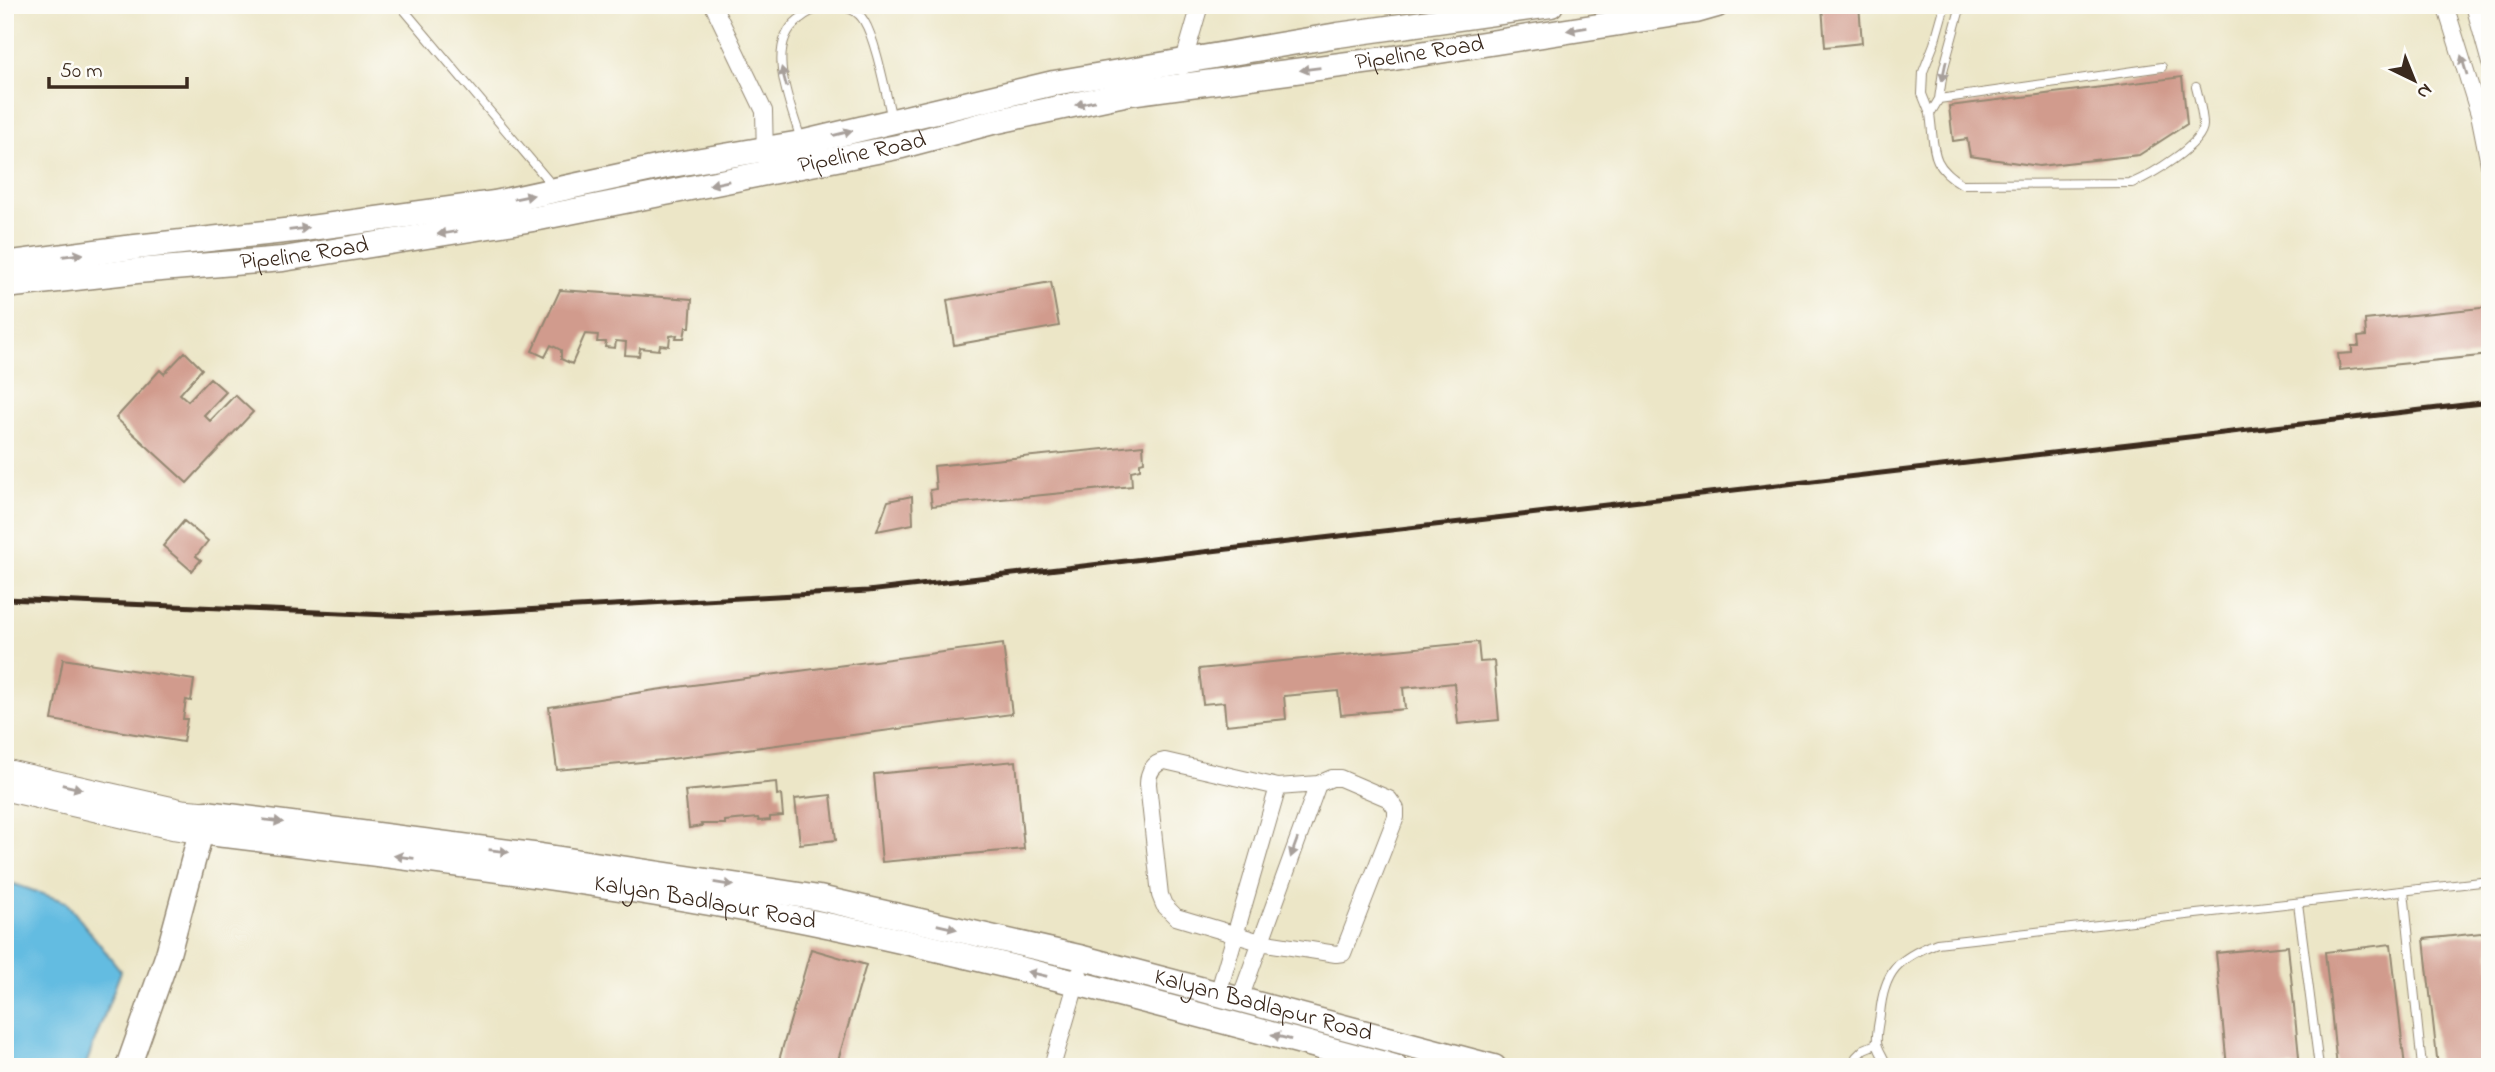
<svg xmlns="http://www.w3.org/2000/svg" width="2495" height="1072" viewBox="0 0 2495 1072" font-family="'Indie Flower',sans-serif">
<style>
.water{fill:#64bce1;stroke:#507380;stroke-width:2}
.building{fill:#d19b8d}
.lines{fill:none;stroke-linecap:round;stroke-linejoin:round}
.lane-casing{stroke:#948872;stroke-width:10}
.street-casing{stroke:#948872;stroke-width:18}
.secondary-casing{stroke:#948872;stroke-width:25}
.primary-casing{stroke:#948872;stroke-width:27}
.lane{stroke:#fff;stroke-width:8}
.street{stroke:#fff;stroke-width:16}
.secondary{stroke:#fff;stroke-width:23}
.primary{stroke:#fff;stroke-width:24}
.rail{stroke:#3b2a1e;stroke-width:5}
.oneway{fill:#a79f9a}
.labels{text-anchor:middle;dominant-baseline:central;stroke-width:7;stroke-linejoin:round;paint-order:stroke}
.street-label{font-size:24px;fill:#3b2a1e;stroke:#fdfcf7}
</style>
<rect width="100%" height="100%" fill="#fdfcf7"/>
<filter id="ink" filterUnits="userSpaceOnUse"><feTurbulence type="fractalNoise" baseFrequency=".0143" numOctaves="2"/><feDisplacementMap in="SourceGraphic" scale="14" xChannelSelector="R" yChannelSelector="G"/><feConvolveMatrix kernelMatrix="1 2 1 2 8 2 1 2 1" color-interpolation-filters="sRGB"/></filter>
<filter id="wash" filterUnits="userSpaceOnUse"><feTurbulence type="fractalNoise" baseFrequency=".00686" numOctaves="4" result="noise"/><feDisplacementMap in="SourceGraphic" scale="28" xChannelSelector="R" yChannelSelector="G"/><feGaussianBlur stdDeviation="1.57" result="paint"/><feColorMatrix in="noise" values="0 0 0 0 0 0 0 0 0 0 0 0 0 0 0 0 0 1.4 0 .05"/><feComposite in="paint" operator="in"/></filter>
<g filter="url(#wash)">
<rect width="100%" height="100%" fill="#ece6c7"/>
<path class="water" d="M14,884l52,18 55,69 -36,96h-80v-182z"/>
<g id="blocks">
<path class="building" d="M1826,5h33l3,38 -37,4 -3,-41z
M2182,77l5,47 -48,31 -100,11 -69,-10 -3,-17 -14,2 -4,-35z
M1051,282l8,44 -105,19 -7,-45z
M560,290l132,9 -2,28h-4l-2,11h-8l1,-3 -7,1 -1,10 -9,-1 -1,5 -19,-2 -1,8 -14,-1 1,-13 -10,-1 -1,7 -10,-1 1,-5h-9l1,-7 -13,-1 -13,30 -11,-5v-9l-10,-5 -6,12 -13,-6z
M2490,307v48l-150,15 -2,-16 14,-1v-7h7l-1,-9 8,-1 -1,-16z
M185,352l17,17 -22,25 8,7 22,-23 16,14 -22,23 6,6 25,-26 18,17 -66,71 -71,-65 44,-48 4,4z
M1143,445l1,17 -4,1v6l-9,2 1,15 -200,20 -2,-16 6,-1 -2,-23z
M912,496l1,28 -36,7 11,-30z
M184,521l24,20 -12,15 5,4 -9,11 -29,-25z
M1478,642l2,20 14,-1 5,59 -41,4 -4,-41 -51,5 2,21 -64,6 -3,-24 -54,5 2,23 -60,6 -2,-23 -21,2 -4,-35z
M1003,644l9,70 -349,46 -106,10 -8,-63 106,-17z
M63,659l131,21 -3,21 -5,-1 -3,19h4l-4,23 -131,-22z
M1016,761l8,88 -142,13 -8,-88z
M776,782l1,13 4,-1 2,22 -13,1v3l-11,1 -1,-3 -33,3v3h-24l1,2 -13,2 -4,-37z
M831,795l5,45 -36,4 -5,-45z
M2490,932v135h-52l-14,-128z
M2391,944l14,123h-68l-12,-115z
M2288,946l12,121h-73l-11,-114z
M811,949l55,16 -30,102h-59z"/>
</g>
</g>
<g filter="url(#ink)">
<use href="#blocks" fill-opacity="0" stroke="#948872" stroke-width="2"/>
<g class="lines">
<defs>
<path id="lane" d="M400,5l152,180
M1945,5l-11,39 -11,28 -1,22 8,20 9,-15 4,-28 18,-66
M1939,99l223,-32
M1930,114c5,35 -1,51 32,70l170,-1c17,-7 71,-38 71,-58 0,-12 -4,-26 -7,-38
M801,140c-10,-35 -37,-93 -3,-120 8,-7 19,-12 29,-13 15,-2 29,0 37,14 12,19 22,74 28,98
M2404,891l18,176
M2298,903l21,164
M1856,1057l8,-8 12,-5
M1887,1067c-2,-9 -10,-18 -10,-25 -1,-9 2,-19 3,-28 4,-43 18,-56 57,-71l553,-62"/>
<path id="street" d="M713,5l51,106 1,46
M2445,5l34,109 11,-2
M2474,5l16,58
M1182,67l18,-62
M2479,114l11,55
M1165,761l113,26 40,-3 14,-6h8l49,21 7,10v8l-53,136 -7,1 -76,-12 -84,-25 -12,-12 -4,-10 -12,-111c0,-12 5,-21 17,-23z
M1218,994l60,-207
M1240,999l78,-215
M1052,1067l27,-93"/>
<path id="secondary" d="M5,771l177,40 24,2
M5,789l170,39 26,4"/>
<g id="primary">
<path d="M5,264l121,-16 177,-19 192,-26 171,-37 135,-23 253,-60 284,-48 213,-30"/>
<path id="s1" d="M5,286l132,-15 146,-12 256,-41 363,-72 91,-24 136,-29 265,-35 302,-47 21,-6"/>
<path id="s2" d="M201,832c203,25 405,49 606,89 198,40 392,94 588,146"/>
<path id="s3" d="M128,1067l40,-113 38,-141 335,43 278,42 264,60 411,109"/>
</g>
</defs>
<use href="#lane" class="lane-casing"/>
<use href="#street" class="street-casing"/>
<use href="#secondary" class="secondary-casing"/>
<use href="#primary" class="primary-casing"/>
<use href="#lane" class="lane"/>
<use href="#street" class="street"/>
<use href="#secondary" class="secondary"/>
<use href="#primary" class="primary"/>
<path class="rail" d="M5,599l407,17 456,-25 1622,-189"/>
</g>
<defs><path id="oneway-solid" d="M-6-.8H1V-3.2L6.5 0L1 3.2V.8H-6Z" transform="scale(1.75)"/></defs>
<g class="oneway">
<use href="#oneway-solid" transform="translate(1577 29) rotate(171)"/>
<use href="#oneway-solid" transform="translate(2464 65) rotate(-107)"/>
<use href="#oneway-solid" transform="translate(1310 69) rotate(173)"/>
<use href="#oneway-solid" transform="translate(1944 71) rotate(102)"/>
<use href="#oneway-solid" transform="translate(784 77) rotate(-105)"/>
<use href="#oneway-solid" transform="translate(1085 103) rotate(168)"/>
<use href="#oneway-solid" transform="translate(843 133) rotate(-14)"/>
<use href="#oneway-solid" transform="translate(719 183) rotate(169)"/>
<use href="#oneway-solid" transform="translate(524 197) rotate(-12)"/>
<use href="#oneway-solid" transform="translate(299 229) rotate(-7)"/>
<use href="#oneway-solid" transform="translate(447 233) rotate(171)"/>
<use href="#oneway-solid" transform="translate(73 255) rotate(-8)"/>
<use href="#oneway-solid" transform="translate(72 787) rotate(13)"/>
<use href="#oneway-solid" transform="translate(273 821) rotate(7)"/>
<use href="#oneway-solid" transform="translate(1294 848) rotate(110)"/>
<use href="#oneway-solid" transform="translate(499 851) rotate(7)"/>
<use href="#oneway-solid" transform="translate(404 857) rotate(-173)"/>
<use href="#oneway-solid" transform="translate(724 884) rotate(9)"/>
<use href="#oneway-solid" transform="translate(947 927) rotate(13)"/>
<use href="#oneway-solid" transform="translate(1037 974) rotate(-167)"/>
<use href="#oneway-solid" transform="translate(1281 1037) rotate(-165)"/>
</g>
</g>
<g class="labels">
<g class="street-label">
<text stroke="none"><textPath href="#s1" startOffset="1435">Pipeline Road</textPath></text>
<text stroke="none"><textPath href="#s1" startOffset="868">Pipeline Road</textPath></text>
<text stroke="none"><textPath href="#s1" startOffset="301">Pipeline Road</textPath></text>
<text stroke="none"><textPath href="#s2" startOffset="509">Kalyan Badlapur Road</textPath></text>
<text stroke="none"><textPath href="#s3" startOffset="1342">Kalyan Badlapur Road</textPath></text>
</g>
</g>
<rect width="2495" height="1072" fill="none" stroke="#fdfcf7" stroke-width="28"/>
<g transform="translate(2414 80) rotate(137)" stroke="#fdfcf7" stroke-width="5" paint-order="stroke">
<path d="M0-5L12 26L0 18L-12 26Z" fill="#3b2a1e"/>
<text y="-10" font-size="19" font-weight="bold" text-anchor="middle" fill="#3b2a1e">N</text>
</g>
<path d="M49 77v10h138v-10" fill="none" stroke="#3b2a1e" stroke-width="3.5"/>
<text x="60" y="77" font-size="21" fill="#3b2a1e" stroke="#fdfcf7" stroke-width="5" paint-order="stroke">50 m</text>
</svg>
